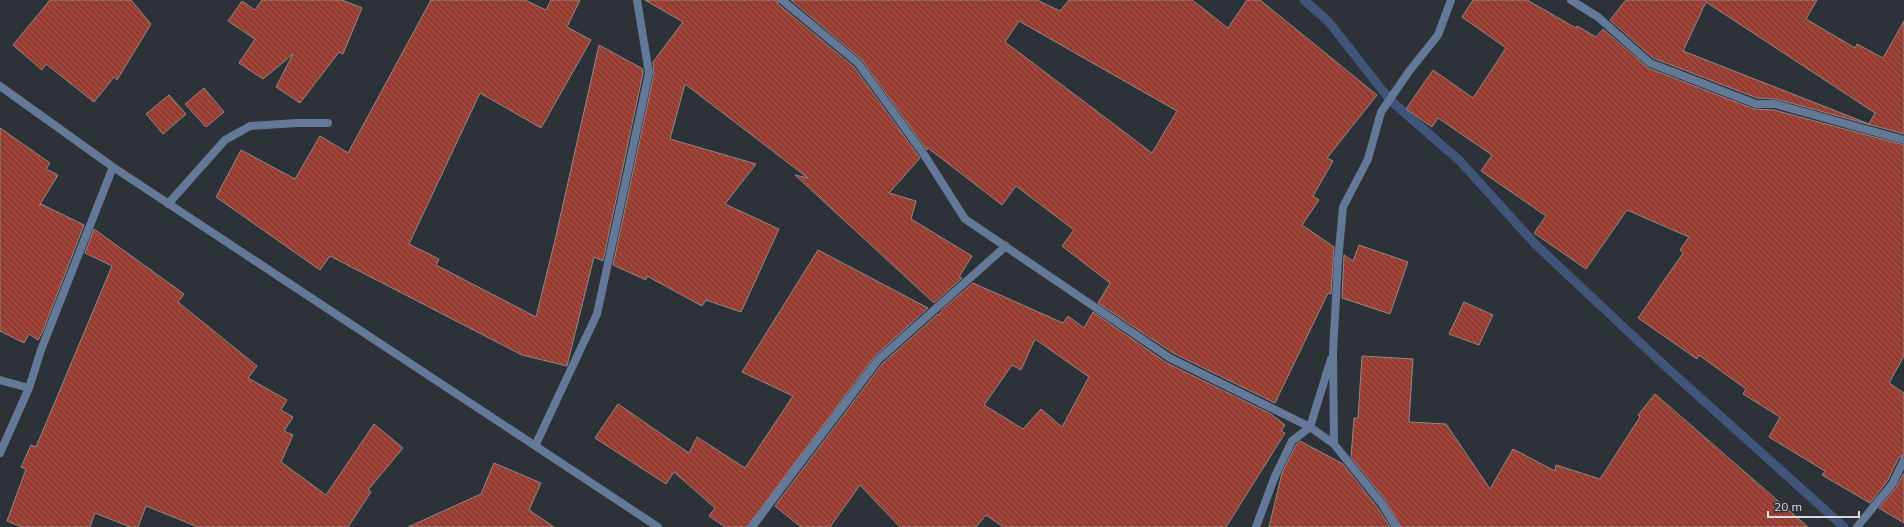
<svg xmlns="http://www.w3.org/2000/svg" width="1904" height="527" viewBox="0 0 1904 527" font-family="Mulish,sans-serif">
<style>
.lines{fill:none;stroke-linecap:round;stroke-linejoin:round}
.stream{stroke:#415479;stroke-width:9}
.building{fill:url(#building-back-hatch);stroke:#938886;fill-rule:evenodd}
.minor{stroke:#647898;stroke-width:8}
</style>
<defs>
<pattern id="building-back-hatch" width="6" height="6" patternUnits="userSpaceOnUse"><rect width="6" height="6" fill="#973c31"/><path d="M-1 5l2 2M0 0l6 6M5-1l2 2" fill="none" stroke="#a5584e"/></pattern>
</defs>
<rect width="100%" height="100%" fill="#2d3138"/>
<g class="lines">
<path class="stream" d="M1304,0l24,21 62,79 70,61 75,83 130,122 179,161"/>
</g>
<path class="building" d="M50,0h81l20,24 -34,56 -3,-3 -20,25 -48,-38 -4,6 -29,-25z
M262,0h80l20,8 -19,46 -4,-2 -39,51 -24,-16 17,-33 -30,25 -24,-16 16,-24 -27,-18 14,-20 13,9z
M431,0h94l21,10 5,-10h29l-13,27 24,13 -50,88 -61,-35 -71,151 30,15 -3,6 100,52 19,-77 44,-195 44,24v4l-40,188 -9,-4 -27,109 -45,-11 -192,-99 -10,14 -104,-73 25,-47 54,29 25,-43 28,17z
M645,0h132l1,4 76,63 66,91 -31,35 27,8 -5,18 61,37 -13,21 3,1 -28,25 -139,-128 13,3 -123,-94 -15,55 86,25 -31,40 54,25 -38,83 -35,-12 -4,6 -55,-30 -1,4 -33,-15 41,-191 -1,-12 30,-40z
M791,0h246l23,11 9,-11h123l36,28 19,-28h13l117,95 -50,63 6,3 -20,35 6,4 -17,25 32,22 -3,47 -3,-1 -53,110 -102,-50 -75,-50 12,-20 -48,-37 12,-16 -58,-44 -14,19 -74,-57 -1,2 -65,-90zM1019,21l158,90 -25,42 -147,-111z
M1473,0h54l49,28 1,-2 19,11 7,-8 45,39 106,41 20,1 130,35v211l-15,27 15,10v62l-5,2 -11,23 -18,23 -48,-28 3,-4 -56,-34 11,-20 -37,-23 3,-5 -47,-34 -2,4 -59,-41 45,-65 -3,-3 9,-13 -62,-27 -41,59 -52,-36 12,-17 -65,-45 11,-16 -54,-37 -6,9 -26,-18 27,-39 40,28 33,-50 -44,-31z
M1626,0h191l-11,19 49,29 2,-4 26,14 21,-37v113l-128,-35 -19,-1 -104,-40 -43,-38zM1706,2l169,111 -6,11 -186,-73z
M204,88l20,24 -18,15 -21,-23z
M169,95l17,19 -23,20 -17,-20z
M0,128l50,35 -4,6 12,6 -19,31 2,-2 43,21 -41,106 -5,9 -9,-6 -5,9 -24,-12z
M94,229l90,65 -6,8 79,64 -9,12 39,22 -6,10 12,7 -9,14 9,4 -12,27 45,33 48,-71 29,24 -35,42 3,2 -23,35h-150l-52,-21 -8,21h-8l-35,-14 -5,14h-68l-15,-6 19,-52 -5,-2 10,-22 5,2 76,-181 -27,-13z
M1359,245l49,17 -18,52 -48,-16 2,-43 9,6z
M818,250l110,58 -54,49 -127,170h-22l-16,-11 6,-8 -41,-36 -8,12 -71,-46 23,-34 71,49 8,-16 48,31 48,-72 -51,-24z
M973,283l90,40 5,-7 16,12 9,-16 74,51 104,51 14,11 -4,6 4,2 -59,94h-223l-17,-12 -10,12h-76l-40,-42 -30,42h-29l-26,-21 107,-142 56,-50 1,1 3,-5zM1035,339l54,38 -27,50 -21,-18 -18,20 -39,-24 28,-40 9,5z
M1464,302l29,13 -14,30 -30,-11z
M1362,356l51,3 -4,63 37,2 44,65 23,-40 42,22 1,-6 44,14 40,-62 -2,-2 17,-21 153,133h-407l-15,-26 -35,-44 3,-39h4z
M1300,441l43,23 34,43 13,20h-121l13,-54 14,-28z
M494,463l47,20 -12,27 25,17h-146l73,-33z
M1904,473v50l-25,-15 18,-22z"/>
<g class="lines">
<path class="minor" d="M782,0l76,63 65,90 42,66 205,139 140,69 24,17 48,60 14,23
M1571,0l27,17 52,46 106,41h19l129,36
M0,86l113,81 545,360
M168,204l57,-64 25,-14 46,-3h32
M0,380l29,8
M1334,444l-1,-92 5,-91 5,-54 25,-48 13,-47 29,-42 28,-35 13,-35
M535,446l62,-132 52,-241 -12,-73
M0,453l29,-65 12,-38 72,-183
M752,527l126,-167 128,-114
M1256,527l19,-51 17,-35 18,-14 21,-68
M1857,527l36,-44 11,-23"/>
</g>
<path d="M1768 511v6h91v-6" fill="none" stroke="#d8dbdf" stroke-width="2"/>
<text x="1774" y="511" font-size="12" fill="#d8dbdf" stroke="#2d3138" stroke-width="3" paint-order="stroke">20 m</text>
</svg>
